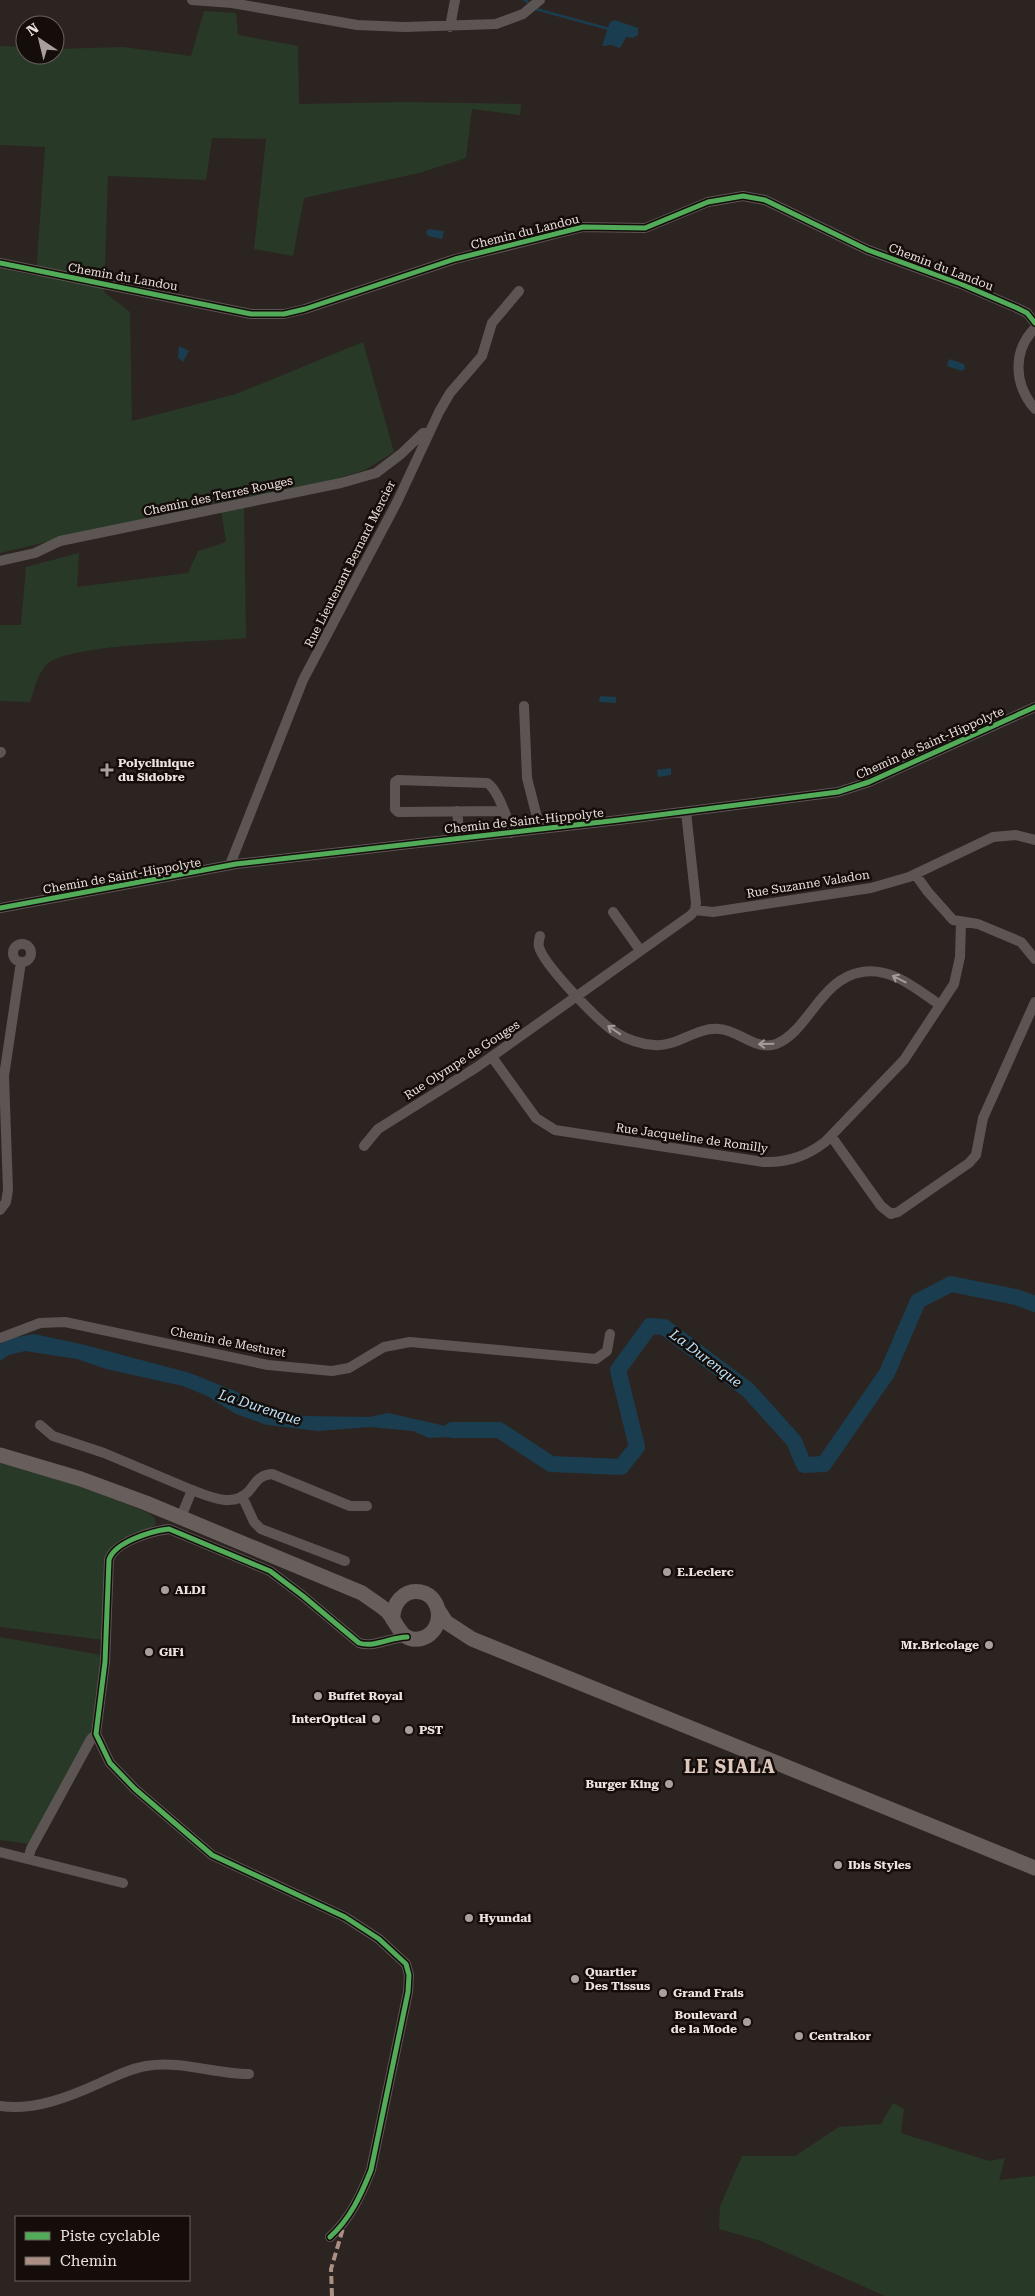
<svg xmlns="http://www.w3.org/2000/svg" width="1035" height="2296" viewBox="0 0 1035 2296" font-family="'Roboto Serif',serif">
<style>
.green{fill:#293927}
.water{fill:#1a3e50}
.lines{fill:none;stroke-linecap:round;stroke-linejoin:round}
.stream{stroke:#1a3e50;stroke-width:2.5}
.river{stroke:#1a3e50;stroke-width:16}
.street{stroke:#5c5554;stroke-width:10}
.primary{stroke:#685e5c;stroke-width:15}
.quiet{stroke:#ac8f84;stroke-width:4;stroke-dasharray:8 4;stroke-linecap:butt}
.cycleway-casing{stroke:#140d0a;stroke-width:8}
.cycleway{stroke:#51ab58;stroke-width:5}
.oneway{stroke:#a49c98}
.poi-dot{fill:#a9a09b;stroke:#140d0a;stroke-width:2}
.labels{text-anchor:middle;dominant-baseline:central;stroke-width:5;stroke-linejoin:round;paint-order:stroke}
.street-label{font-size:12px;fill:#ede2dd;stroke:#140d0a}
.poi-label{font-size:12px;font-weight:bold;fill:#ede2dd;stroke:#140d0a;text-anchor:start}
.water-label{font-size:14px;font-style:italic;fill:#bae3f9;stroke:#140d0a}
.district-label{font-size:18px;font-weight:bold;letter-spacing:1px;fill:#ddc8be;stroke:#140d0a}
</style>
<rect width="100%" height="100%" fill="#2c2420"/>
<path class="green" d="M204,11l32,2 2,22 60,11 1,58 108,-2 114,2 -1,11 -48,-6 -6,49 -47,15 -115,25 -11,58 -39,-7 12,-110 -54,-1 -6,42 -98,-4 -4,116 26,20 2,109 104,-27 127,-52 31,110 -29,18 -121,38 2,130c-37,4 -177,5 -199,26 -10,10 -13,26 -17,38l-30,-1v-76h21l5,-58 53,-14 -2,34 111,-14 10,-22 28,-9 -6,-39 -11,1 -209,49v-285l36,8 9,-129 -45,-2v-99l25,1v8h30v-6l68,-2 68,9z
M0,1462l68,19 81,32 6,6 1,5 -3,3 -35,14 -9,10 -5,13v76l-104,-13z
M0,1637l101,18 -9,74 -63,115 -29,-4z
M893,2103l11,6 -3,24 88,28 16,-3 -6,22 36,-4v120h-150l-124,-55 -42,-12 1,-23 22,-50h53l44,-29 42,-3z"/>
<path class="water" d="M615,20l23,8v7l-5,3 -7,-1 -6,11 -9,-3 -9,1 8,-24z
M429,229l15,2 -2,8 -14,-3 -2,-4z
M179,346l10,5 -6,11 -5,-4z
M949,359l15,5 1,4 -3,3 -15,-5z
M600,696l16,1v6l-17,-1z
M671,768v7l-13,2 -1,-7z
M34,1334l51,11 105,28 45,18 26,14 43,11 65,1 19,-4 62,14 28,1 -29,9 -20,1 -16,-7 -43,-4 -52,4 -51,-6 -31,-11 -29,-18 -24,-10 -77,-17 -29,-10 -52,-8 -16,4 -9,6v-17l12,-6z"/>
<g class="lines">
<path class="stream" d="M525,0l5,4
M536,9l73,20"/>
<path class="river" d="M452,1430h47l52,34 70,3 16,-20 -19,-77 32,-44 14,1 84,63 46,51 10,24 20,-1 63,-91 31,-72 33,-17 65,13 19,7"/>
<path class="street" d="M192,0l40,3 125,22 48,2 91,-3 27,-10 17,-14
M450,27l5,-27
M0,263l251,51h33l21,-5 150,-50 128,-32 62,1 63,-26 35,-6 22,4 103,50 93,34 56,24 10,5 8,10
M1035,328c-23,23 -21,57 0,81
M0,561l35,-8 25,-12 281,-58 35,-10 25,-19 22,-21h6
M524,706l3,72 13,51
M0,753l1,-1
M457,811l3,27
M503,811l-105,1 -3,-3v-27l3,-2 89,3c10,5 22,38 24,50
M231,865v-3l72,-182 94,-178 42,-90 11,-19 32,-37 10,-33 27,-32
M915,874l13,18 25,28 25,4 43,18 14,17
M0,908l236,-44 383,-44 219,-28 31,-10 166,-75
M695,910l18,2 158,-24 38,-11 84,-40 23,-2 19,5
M613,912l27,38
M540,936c-1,4 -2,7 -1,11 5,18 59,74 76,85 11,7 25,12 39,13 24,2 41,-18 65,-16 20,1 36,22 57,15 32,-12 45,-66 86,-72 30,-5 54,17 78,33
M13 953a9 9 0 1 1 18 0a9 9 0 1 1-18 0Z
M492,1057l44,61 19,12 209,32c24,1 43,-6 61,-20l79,-82 50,-76 6,-27 1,-35
M831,1136l50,70 10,8 7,-2 71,-49 7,-8 7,-37 52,-116
M364,1146l14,-17 99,-62 214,-152 4,-5 1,-7 -10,-91
M0,1210l6,-8 2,-12 -4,-114 17,-114
M0,1338l40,-15 25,-1 203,43 64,6 17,-3 35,-21 26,-5 186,17 11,-8 3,-17
M40,1425l13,11 51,17 88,37 -11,27
M192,1490c16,6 41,18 56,2 8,-9 10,-17 24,-18l78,32h17
M242,1496l12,26 7,7 84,32
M0,1852l123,31
M28,1859l3,-10 60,-110 5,-5
M0,2106c34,5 69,-9 100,-23 15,-7 29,-14 46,-17 35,-6 68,8 103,8
M330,2237c20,-18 31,-42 41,-67l37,-178 1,-17 -3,-11 -27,-25 -34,-22 -133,-62 -77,-66 -25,-26 -14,-29 9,-72 4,-102c5,-18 43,-29 60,-31l101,42 33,25 56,47c15,5 32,-6 48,-6"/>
<path class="primary" d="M0,1455l81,24 65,24 216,90c8,6 17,11 25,18 11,12 14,34 36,27 22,-8 20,-41 -2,-46 -18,-3 -29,12 -28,28
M439,1611l7,11 26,17 563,229"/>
<path class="quiet" d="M332,2296l-1,-27 13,-44"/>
<defs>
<path id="cycleway" d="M0,263l251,51h33l21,-5 150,-50 128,-32 62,1 63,-26 35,-6 22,4 103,50 93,34 56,24 10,5 8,10
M0,908l236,-44 383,-44 219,-28 31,-10 166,-75
M330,2237c20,-18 31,-42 41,-67l37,-178 1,-17 -3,-11 -27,-25 -34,-22 -133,-62 -77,-66 -25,-26 -14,-29 9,-72 4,-102c5,-18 43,-29 60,-31l101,42 33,25 56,47c15,5 32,-6 48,-6"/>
</defs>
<use href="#cycleway" class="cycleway-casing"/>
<use href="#cycleway" class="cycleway"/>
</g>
<defs><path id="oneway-shaft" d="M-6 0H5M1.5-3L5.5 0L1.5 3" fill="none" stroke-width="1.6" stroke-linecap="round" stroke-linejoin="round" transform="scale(1.25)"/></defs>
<g class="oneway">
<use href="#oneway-shaft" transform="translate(899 979) rotate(-153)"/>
<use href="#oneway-shaft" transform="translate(614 1030) rotate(-146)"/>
<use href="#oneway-shaft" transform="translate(766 1044) rotate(179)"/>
</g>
<g class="poi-dot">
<path d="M104.5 762.5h5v5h5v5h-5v5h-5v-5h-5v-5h5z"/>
<circle cx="667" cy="1572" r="5"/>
<circle cx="165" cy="1590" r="5"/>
<circle cx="989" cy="1645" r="5"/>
<circle cx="149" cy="1652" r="5"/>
<circle cx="318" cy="1696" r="5"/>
<circle cx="376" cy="1719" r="5"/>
<circle cx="409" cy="1730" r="5"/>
<circle cx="669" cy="1784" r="5"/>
<circle cx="838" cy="1865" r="5"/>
<circle cx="469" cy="1918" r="5"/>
<circle cx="575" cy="1979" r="5"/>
<circle cx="663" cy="1993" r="5"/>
<circle cx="747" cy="2022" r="5"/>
<circle cx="799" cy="2036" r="5"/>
</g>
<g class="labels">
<g class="street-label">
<text transform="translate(525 232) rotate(-14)">Chemin du Landou</text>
<text transform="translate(941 267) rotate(21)">Chemin du Landou</text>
<text transform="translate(123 277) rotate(10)">Chemin du Landou</text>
<text transform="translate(218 496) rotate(-12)">Chemin des Terres Rouges</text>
<text transform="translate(350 564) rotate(-63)">Rue Lieutenant Bernard Mercier</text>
<text transform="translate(930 743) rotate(-24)">Chemin de Saint-Hippolyte</text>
<text transform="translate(524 821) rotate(-6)">Chemin de Saint-Hippolyte</text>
<text transform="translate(122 876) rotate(-10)">Chemin de Saint-Hippolyte</text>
<text transform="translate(808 884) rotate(-9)">Rue Suzanne Valadon</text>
<text transform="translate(462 1060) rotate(-33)">Rue Olympe de Gouges</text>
<text transform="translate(692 1138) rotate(8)">Rue Jacqueline de Romilly</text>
<text transform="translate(228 1342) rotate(11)">Chemin de Mesturet</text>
</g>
<g class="poi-label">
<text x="118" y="763">Polyclinique<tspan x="118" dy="14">du Sidobre</tspan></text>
<text x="677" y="1572">E.Leclerc</text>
<text x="175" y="1590">ALDI</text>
<text x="979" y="1645" text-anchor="end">Mr.Bricolage</text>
<text x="159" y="1652">GiFi</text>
<text x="328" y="1696">Buffet Royal</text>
<text x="366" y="1719" text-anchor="end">InterOptical</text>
<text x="419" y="1730">PST</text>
<text x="659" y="1784" text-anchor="end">Burger King</text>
<text x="848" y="1865">Ibis Styles</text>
<text x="479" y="1918">Hyundai</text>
<text x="585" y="1972">Quartier<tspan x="585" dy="14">Des Tissus</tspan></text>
<text x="673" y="1993">Grand Frais</text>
<text x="737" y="2015" text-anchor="end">Boulevard<tspan x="737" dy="14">de la Mode</tspan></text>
<text x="809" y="2036">Centrakor</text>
</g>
<g class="water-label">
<text transform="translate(706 1358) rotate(37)">La Durenque</text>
<text transform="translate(260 1407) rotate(18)">La Durenque</text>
</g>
<g class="district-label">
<text x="730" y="1766">LE SIALA</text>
</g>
</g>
<rect x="15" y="2216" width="175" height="65" fill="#140d0a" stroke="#6b625e"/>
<rect x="25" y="2232" width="25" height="8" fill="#51ab58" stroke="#6b625e"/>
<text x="60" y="2241" font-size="15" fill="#ede2dd">Piste cyclable</text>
<rect x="25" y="2257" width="25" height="8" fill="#ac8f84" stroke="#6b625e"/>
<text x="60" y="2266" font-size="15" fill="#ede2dd">Chemin</text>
<g transform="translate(40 40) rotate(325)"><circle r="24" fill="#140d0a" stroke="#6b625e"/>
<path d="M0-4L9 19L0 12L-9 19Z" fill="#a9a09b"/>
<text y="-8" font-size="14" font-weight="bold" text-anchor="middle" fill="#ede2dd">N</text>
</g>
</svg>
